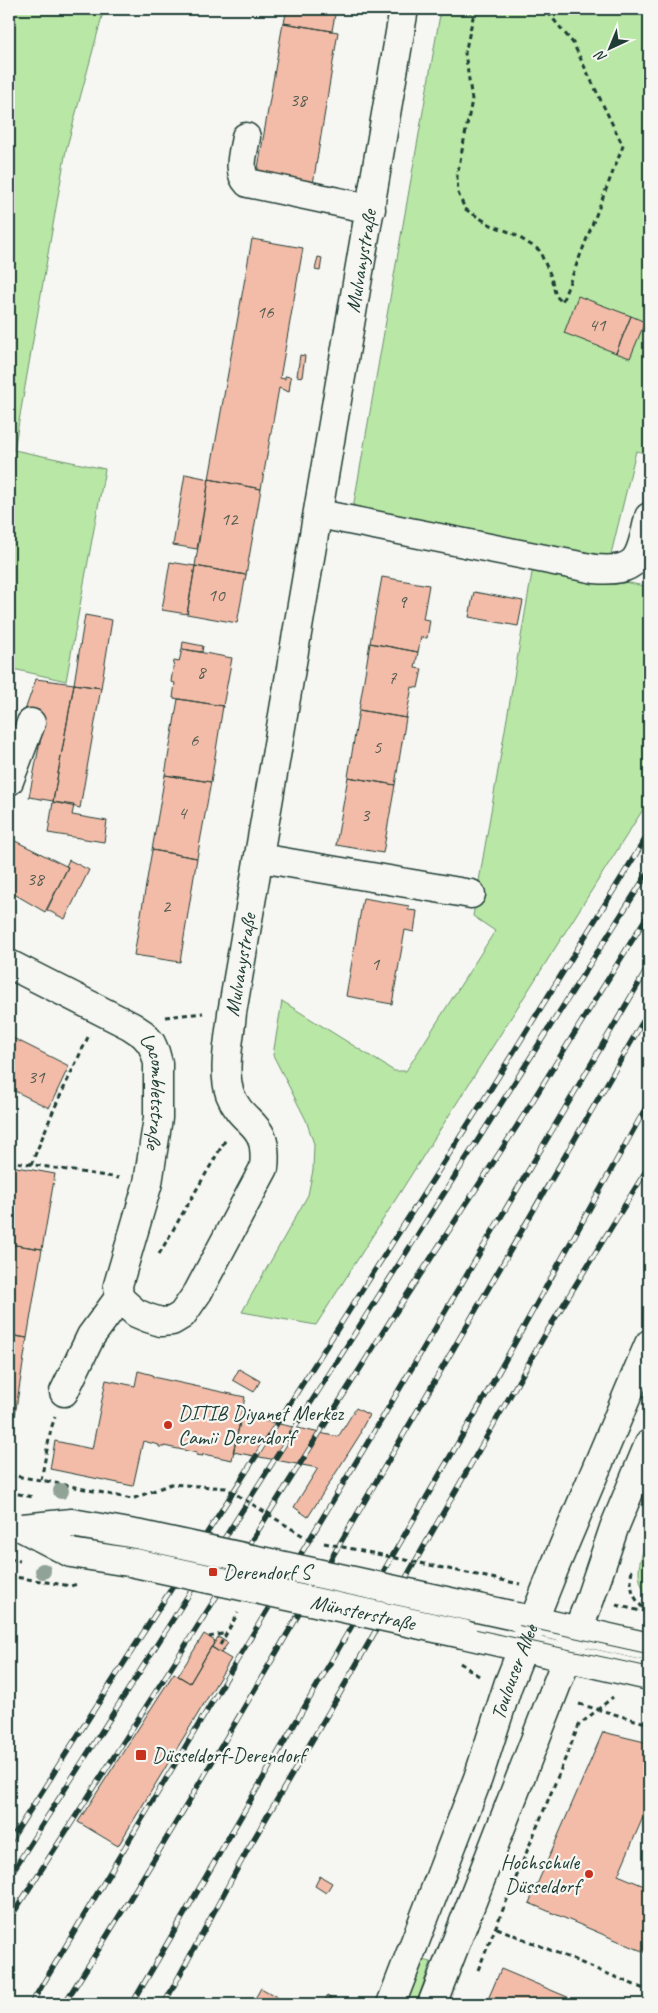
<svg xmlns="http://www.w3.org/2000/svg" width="658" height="2013" viewBox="0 0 658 2013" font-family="Caveat,sans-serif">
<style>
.green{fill:#b9e7a6;stroke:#6c926d}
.building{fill:#f3bca8;stroke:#1f3d34}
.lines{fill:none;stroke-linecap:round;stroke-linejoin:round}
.minor-casing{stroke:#1f3d34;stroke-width:31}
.major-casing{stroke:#1f3d34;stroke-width:31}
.path{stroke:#1f3d34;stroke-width:3;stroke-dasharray:5 4;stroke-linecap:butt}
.minor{stroke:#f6f6f2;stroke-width:28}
.major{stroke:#f6f6f2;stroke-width:28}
.tram{stroke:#1f3d34;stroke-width:1}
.rail-casing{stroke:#1f3d34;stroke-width:5.5}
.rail{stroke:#f6f6f2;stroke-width:4;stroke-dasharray:11;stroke-linecap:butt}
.major-bridge-casing{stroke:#1f3d34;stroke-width:31;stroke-linecap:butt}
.path-bridge{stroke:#1f3d34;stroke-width:3;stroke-dasharray:5 4;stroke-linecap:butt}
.major-bridge{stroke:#f6f6f2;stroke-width:28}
.tree{fill:#91a396}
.poi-dot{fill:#c8321e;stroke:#f6f6f2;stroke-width:2}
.labels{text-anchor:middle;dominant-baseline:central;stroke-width:4.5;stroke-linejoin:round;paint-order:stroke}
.number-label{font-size:19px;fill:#545d51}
.street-label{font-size:21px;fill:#1f3d34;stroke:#f6f6f2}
.poi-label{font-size:21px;fill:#1f3d34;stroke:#f6f6f2;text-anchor:start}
</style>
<rect width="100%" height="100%" fill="#f6f6f2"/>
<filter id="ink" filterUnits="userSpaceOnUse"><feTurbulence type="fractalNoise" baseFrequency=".02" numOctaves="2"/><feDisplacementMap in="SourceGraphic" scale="10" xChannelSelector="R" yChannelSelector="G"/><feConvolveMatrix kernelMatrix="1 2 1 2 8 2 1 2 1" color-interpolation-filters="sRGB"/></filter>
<g filter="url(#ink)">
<path class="green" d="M9,9h95l-38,141 -52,300 91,19 -39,212 -57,-13z
M441,9h208v445l-13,-3 -25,103 -11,12 -248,-52z
M533,567l77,12 39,8v213l-333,525 -74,-13 66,-117 5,-25 1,-26 -8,-24 -33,-65 9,-54 112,70h12l89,-140 -22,-15z
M649,1536v62c-17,-22 -9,-39 0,-62z
M419,1959l12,3 -15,42h-12z"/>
<path class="building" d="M287,9h49l-4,22 -48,-8z
M283,23l55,9 -25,152 -56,-10z
M252,239l51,9 -23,130 5,1v-3l6,1 -2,15 -10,-4 -18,101 -52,-10z
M318,257l4,1 -2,13 -5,-1z
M578,296l53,20 -15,37 -52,-20z
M631,316l14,6 -15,36 -14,-5z
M300,355l5,1 -3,21 -5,-1z
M185,474l24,5 -12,70 -24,-4z
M209,479l52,10 -15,86 -51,-9z
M170,562l25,4 -8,48 -25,-4z
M195,566l51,9 -9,48 -50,-9z
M382,577l47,8 -6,34 7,1 -3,18 -6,-1 -3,15 -48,-9z
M474,592l49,9 -5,25 -49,-9z
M85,615l27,5 -11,68 -27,-4z
M183,642l20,4 -1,6 -20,-3z
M370,643l48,9 -3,16 7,1 -4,19 -6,-1 -6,31 -47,-8z
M182,649l50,9 -9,48 -50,-8 2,-15 -4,-1 3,-21 5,1z
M36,679l38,5 -21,117 -24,-4 15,-75 -21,-6z
M74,684l27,4 -21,120 -27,-6z
M178,699l45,7 -12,76 -46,-7z
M359,710l47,8 -11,67 -47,-8z
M165,775l46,7 -14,76 -45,-8z
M348,777l47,8 -12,68 -47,-8z
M53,802l21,3 -2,10 35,6 -3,21 -56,-9z
M9,838l59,29 -23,45 -36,-21z
M152,850l45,8 -17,104 -46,-7z
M69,860l20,10 -24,49 -18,-9 21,-43 -2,-1z
M363,898l46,8 -1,4 9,1 -3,21 -9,-2 -13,74 -46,-8z
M9,1036l60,30 -20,42 -40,-20z
M11,1166l44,8 -13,75 -33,-5v-68z
M9,1244l33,5 -15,89 -18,-3z
M9,1335l18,3 -12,77 -6,-1z
M239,1369l21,12 -6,11 -21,-12z
M138,1371l15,4v2l92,20 -13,63 -29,-6v2l-7,-1 1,-2 -33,-7v1h-5v-2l-16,-4 -10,45 -83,-17 5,-28 37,8 14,-69 29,6z
M356,1408l13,7 -9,17 1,1 -53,84 -14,-10 24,-39 -85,-16 10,-42 15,4 -1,5 81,18z
M204,1634l11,7 -25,42 -12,-7z
M218,1637l10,6 -7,10 -9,-6z
M211,1647l20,12 -113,187 -40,-24 96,-149 16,10z
M603,1732l46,11v66l-2,-1 -29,67 31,13v66l-120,-51z
M320,1876l12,7 -6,10 -11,-7z
M501,1969l83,35h-98z
M261,1988l28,16h-37z
M327,1996l13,8h-17z"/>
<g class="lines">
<defs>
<g id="minor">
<path d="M246,137c-2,14 -10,34 2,46l123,26"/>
<path d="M319,514l276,55c46,4 45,-14 54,-52"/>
<path d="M9,781l22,-58"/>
<path d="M260,858l211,36"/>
<path id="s1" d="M9,964l122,62 12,8 8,9 4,9 3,11v55l-10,65 -30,102 1,13"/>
<path id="s2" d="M119,1298l17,15 12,5 13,4 11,-1 10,-6 16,-23 66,-124c5,-49 -21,-40 -34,-74 -8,-23 0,-57 2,-81l172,-1004"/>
<path d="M64,1392l27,-56 28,-38"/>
</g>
<g id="major">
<path d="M517,1617l132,30"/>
<path d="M463,1634l186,42"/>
<path id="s3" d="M391,2004l87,-226 30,-93 48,-121 93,-220"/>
<path d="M432,2004l158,-405 24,-71 35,-84"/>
</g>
</defs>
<use href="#minor" class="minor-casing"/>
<use href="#major" class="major-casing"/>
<path class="path" d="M458,9l16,4
M479,9l-5,4 -9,40 7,47 -15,76 1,17 7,16 26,16 21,8 27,17 11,24 6,22 6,6 61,-156 -50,-103 -28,-34
M165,1017l38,-4
M9,1161l110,17
M31,1165l23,-56 35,-74
M159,1254l67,-115
M9,1475l37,6
M41,1480l10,-51 4,-12
M9,1492l24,5
M9,1559l11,2
M632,1570c-2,10 -1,21 4,29 4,7 10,10 9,18
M9,1576l62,10 6,-2
M616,1605l33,8
M209,1637l17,-4
M220,1645l18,-32
M579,1704l70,20
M497,1928l152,63
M478,1970l101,-245 34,-28"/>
<use href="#minor" class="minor"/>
<use href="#major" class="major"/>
<path class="tram" d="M9,1519l175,33 465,102
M9,1532l204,40 436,95"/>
<defs>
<path id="rail" d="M9,1843l481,-753 159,-257
M9,1877l640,-1006
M9,1920l187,-291 194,-308 127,-195 132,-213
M31,2004l349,-582 269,-456
M64,2004c82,-128 159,-260 236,-392 117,-200 233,-400 349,-601
M132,2004l351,-604 166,-298
M164,2004l84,-155 92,-156 206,-360 103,-167"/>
</defs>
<use href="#rail" class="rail-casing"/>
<use href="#rail" class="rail"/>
<defs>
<g id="major-bridge">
<path d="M23,1528l49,-5 69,12 369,80"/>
<path id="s4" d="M23,1528l48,25 64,10 328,71"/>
</g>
</defs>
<use href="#major-bridge" class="major-bridge-casing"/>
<path class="path-bridge" d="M46,1481l86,18 39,-15 55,4 87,54
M324,1543l196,41
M460,1663l22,15"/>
<use href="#major-bridge" class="major-bridge"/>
</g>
<g class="tree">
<circle cx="61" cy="1491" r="8"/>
<circle cx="43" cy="1571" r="8"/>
</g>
</g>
<g class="poi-dot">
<circle cx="168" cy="1425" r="5"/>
<rect x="208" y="1567" width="10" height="10" rx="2.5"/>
<rect x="135" y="1749" width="12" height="12" rx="2.5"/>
<circle cx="589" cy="1874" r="5"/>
</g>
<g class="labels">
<g class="number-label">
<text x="298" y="100">38</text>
<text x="265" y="312">16</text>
<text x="597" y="325">41</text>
<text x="229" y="519">12</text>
<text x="216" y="595">10</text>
<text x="402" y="602">9</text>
<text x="201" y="672">8</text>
<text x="392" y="678">7</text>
<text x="194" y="740">6</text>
<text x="377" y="747">5</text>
<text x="182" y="813">4</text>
<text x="365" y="815">3</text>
<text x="35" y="879">38</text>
<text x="166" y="906">2</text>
<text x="375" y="964">1</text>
<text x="36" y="1077">31</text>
</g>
<g class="street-label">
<text stroke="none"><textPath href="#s2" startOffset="1170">Mulvanystraße</textPath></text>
<text stroke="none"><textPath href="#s2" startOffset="456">Mulvanystraße</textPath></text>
<text stroke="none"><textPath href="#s1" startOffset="212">Lacombletstraße</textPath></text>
<text stroke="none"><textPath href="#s4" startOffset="352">Münsterstraße</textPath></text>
<text stroke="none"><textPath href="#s3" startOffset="354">Toulouser Allee</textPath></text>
</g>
<g class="poi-label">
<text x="178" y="1413">DITIB Diyanet Merkez<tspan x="178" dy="24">Camii Derendorf</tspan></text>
<text x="223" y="1572">Derendorf S</text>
<text x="152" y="1755">Düsseldorf-Derendorf</text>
<text x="579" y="1862" text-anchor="end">Hochschule<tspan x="579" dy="24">Düsseldorf</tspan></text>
</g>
</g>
<rect width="658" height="2013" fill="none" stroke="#f6f6f2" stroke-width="30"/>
<rect x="15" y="15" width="628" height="1983" fill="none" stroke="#1f3d34" stroke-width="2" filter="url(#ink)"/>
<g transform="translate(610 48) rotate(224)" stroke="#f6f6f2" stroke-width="4" paint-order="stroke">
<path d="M0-4L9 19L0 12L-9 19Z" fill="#1f3d34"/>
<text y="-8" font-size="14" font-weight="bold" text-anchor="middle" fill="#1f3d34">N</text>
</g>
</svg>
